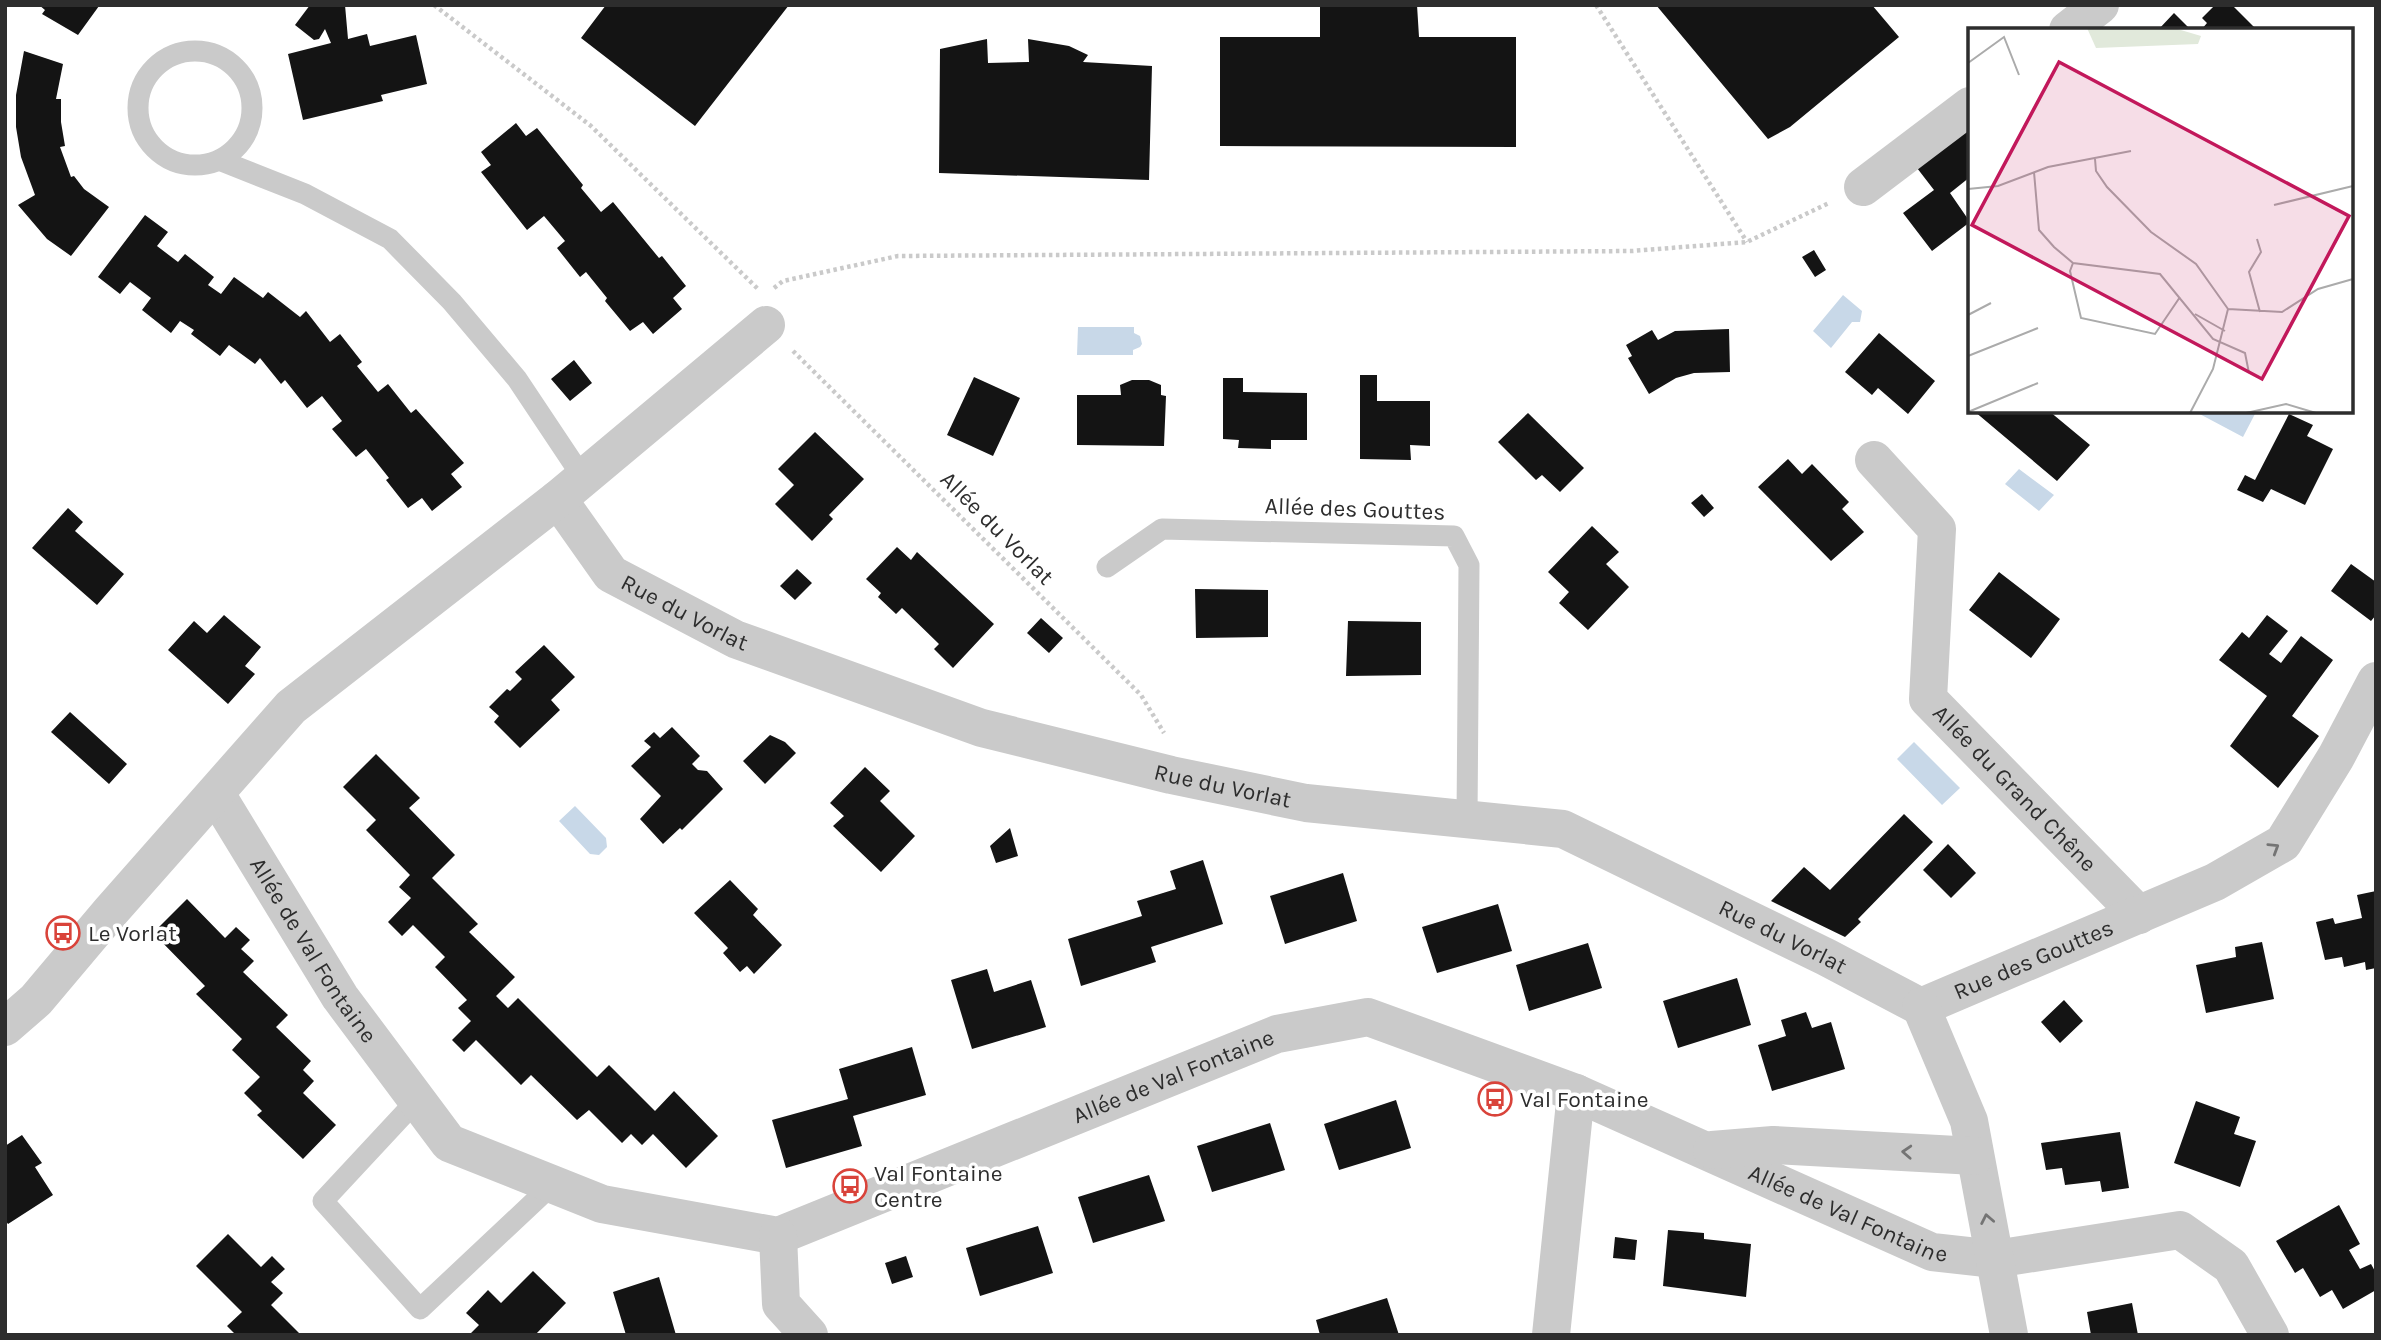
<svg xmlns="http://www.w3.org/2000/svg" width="2381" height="1340" viewBox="0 0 2381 1340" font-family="Karla,sans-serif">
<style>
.water{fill:#c8d8e8}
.building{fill:#141414}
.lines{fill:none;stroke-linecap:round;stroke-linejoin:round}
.path{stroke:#cacaca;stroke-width:4.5;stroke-dasharray:3.5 3.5;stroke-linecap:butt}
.service{stroke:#cacaca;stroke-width:21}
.minor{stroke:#cacaca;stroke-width:38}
.oneway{stroke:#747474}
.labels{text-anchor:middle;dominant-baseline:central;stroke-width:7;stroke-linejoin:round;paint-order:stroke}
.street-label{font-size:23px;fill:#2d2d2d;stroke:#fff}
.poi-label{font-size:23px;fill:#2d2d2d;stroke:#fff;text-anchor:start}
.inset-road{fill:none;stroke:#ababab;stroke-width:2}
.view{fill:#c2185b;fill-opacity:0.15;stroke:#c2185b;stroke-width:3.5}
.inset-edge{fill:none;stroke:#2d2d2d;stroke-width:3.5}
</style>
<rect width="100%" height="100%" fill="#fff"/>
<path class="water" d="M1843,295l19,16 -2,11h-8l-21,26 -18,-17z
M1078,327h56v6l6,3 2,8 -2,3 -7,3v5h-56z
M2194,411h60l2,1 -13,25z
M2019,469l35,26 -15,16 -34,-27z
M1914,742l46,46 -18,17 -45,-46z
M575,806l31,32 1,9 -8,8 -9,-1 -31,-33z"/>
<path class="building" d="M39,5h59l1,1 -21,29 -36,-21 3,-4z
M310,5h35l3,34 19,-5 3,12 46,-11 11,49 -46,11 2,6 -80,19 -15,-66 43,-11 -6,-14 -6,10 -5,1 -19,-15z
M606,5h183l-94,121 -114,-88z
M1320,5h97l2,32h97v110l-296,-1v-109h100z
M1656,5h216l27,32 -109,90 -22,12z
M2215,5h17l22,22 -3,3h-50l6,-7 -5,-5z
M2174,13l17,17h-33z
M987,39l1,24 41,-1 -1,-23 41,7 19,9 -5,7 69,4 -3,114 -210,-7 1,-124z
M24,51l39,13 -7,35h5v23l4,24 -5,1 11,30 3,-1 10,13 25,18 -38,49 -24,-17 -29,-34 17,-10 -14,-38 -5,-30v-32z
M516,123l10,13 11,-8 46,57 -2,3 20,24 12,-10 46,56 3,-2 24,30 -13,12 9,11 -29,25 -10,-12 -13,9 -25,-30 2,-3 -21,-26 -6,5 -23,-29 8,-7 -21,-25 -17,14 -46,-58 10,-7 -10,-13z
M1970,126v51l-20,16 20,29 -38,29 -29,-38 31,-23 -17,-22z
M145,215l23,17 -11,14 21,16 7,-8 29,23 -6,8 13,9 13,-17 29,21 5,-6 32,25 6,-6 24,31 10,-8 22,28 -5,4 21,26 10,-8 23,29 5,-4 48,54 -13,11 11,13 -30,24 -10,-13 -14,10 -22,-28 3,-2 -23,-29 -10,8 -24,-28 10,-8 -20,-25 -15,12 -22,-28 -4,4 -21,-26 -5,6 -26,-19 -9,11 -29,-22 3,-4 -14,-9 -9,12 -29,-23 9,-12 -21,-16 -10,12 -22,-17z
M1814,250l12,20 -11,7 -13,-20z
M1729,329l1,43 -36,1 -18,5 -27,16 -21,-36 4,-2 -6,-11 26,-15 6,10 17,-9z
M1879,333l56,48 -27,33 -30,-26 -6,7 -27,-23z
M574,360l18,23 -22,18 -19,-22z
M1360,375h17v26h53v45l-20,-1 1,15 -51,-1z
M974,377l46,21 -27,58 -46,-21z
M1223,378h20v14l64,1v47h-36v9l-33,-1 1,-8 -16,-1z
M1132,380h17l12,5v10l5,1 -2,50 -87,-1v-50h44l-1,-10z
M1974,411h75l41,34 -33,36z
M1528,413l56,55 -24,24 -18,-17 -6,5 -38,-38z
M2289,414l24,11 -6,11 26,13 -28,56 -34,-16 -8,13 -26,-12 8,-15 10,5z
M815,432l49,47 -35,36 4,4 -21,22 -37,-37 19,-19 -16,-16z
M1788,459l14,15 10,-10 37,38 -7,7 22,23 -33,29 -73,-74z
M1702,494l12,14 -10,9 -13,-14z
M68,508l15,14 -8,9 49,43 -27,31 -65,-57z
M1592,526l27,26 -13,12 23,23 -41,43 -29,-27 10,-11 -21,-20z
M897,547l14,13 6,-8 77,72 -41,44 -19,-19 5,-5 -37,-36 -6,6 -18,-17 3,-4 -15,-14z
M2351,564l25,18v33l-5,6 -40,-30z
M797,569l15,14 -17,17 -15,-14z
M1999,572l61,47 -29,39 -62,-48z
M1195,589l73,1v47l-72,1z
M224,615l37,32 -16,19 10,8 -27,30 -60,-54 26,-29 13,12z
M2267,615l21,16 -19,23 12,9 20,-27 32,24 -41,56 27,20 -41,52 -48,-42 37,-50 -48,-36 23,-28 7,6z
M1041,618l22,20 -14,15 -22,-20z
M1348,621l73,1v53l-75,1z
M544,645l31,32 -24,23 9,10 -40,38 -26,-26 5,-6 -10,-9 18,-18 3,2 12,-12 -7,-7z
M70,712l57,52 -18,20 -58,-52z
M672,727l28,29 -8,8 6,6 9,1 16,18 -41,41 -2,-2 -17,16 -23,-25 21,-23 -30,-30 20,-19 -7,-6 10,-9 6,6z
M770,735l15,7 11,11 -31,31 -22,-23z
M376,754l44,44 -11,10 46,47 -23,23 46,46 -9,8 46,45 -19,19 12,12 10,-10 79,79 12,-12 46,46 19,-20 44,45 -32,32 -33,-34 -11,11 -11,-11 -9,9 -33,-33 -12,10 -46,-45 -10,10 -45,-45 -12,12 -12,-12 19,-19 -13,-13 9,-8 -32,-33 10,-10 -32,-32 -11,11 -14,-14 23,-24 -12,-11 11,-12 -44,-45 10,-10 -33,-33z
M865,767l25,24 -10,10 35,35 -34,36 -48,-46 11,-10 -14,-13z
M1904,814l29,28 -75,77 3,3 -16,15 -74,-36 33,-34 26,23z
M1010,828l8,28 -22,7 -6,-17z
M1948,844l28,29 -25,25 -28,-28z
M1203,860l20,64 -72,23 5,15 -75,24 -13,-47 74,-23 -5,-15 39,-12 -6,-18z
M1343,873l14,48 -72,23 -15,-48z
M730,880l28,29 -5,6 29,30 -28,29 -7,-8 -7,6 -17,-19 5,-5 -34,-35z
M2376,891v77l-10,2 -1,-8 -21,5 -2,-10 -17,3 -9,-38 17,-4 2,6 27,-6 -5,-23z
M187,899l38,39 11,-11 14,13 -9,9 13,12 -11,11 45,43 -12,12 35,34 -8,9 11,11 -11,12 33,32 -33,34 -46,-44 5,-4 -18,-18 16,-16 -28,-27 10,-11 -46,-45 9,-8 -52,-53z
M1498,904l14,47 -75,22 -15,-46z
M2262,942l12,57 -68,14 -10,-48 40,-8 -1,-10z
M1588,943l14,45 -73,23 -13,-46z
M987,969l7,23 37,-12 15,47 -74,22 -21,-69z
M1737,978l14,47 -73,23 -15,-47z
M2064,1000l19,21 -23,22 -19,-21z
M1806,1012l6,16 19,-6 14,47 -73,22 -14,-46 28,-9 -5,-16z
M912,1047l14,48 -73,21 9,30 -76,22 -14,-48 76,-21 -9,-30z
M1396,1100l15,48 -72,22 -15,-46z
M2196,1101l44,16 -6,17 22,7 -16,46 -66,-24z
M1270,1123l15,47 -73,22 -15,-46z
M2120,1132l9,56 -27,4 -2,-11 -35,4 -3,-17 -16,2 -5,-27z
M22,1135l20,28 -7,4 18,28 -45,29 -3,-4v-74z
M1149,1175l16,46 -72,22 -15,-46z
M2339,1205l21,39 -11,6 11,19 11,-5 5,9v17l-33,19 -11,-19 -12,7 -17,-29 -8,5 -19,-32z
M1038,1226l15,47 -73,23 -14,-48z
M1668,1230l36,3v6l47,5 -5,53 -83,-11z
M228,1234l33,33 11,-11 13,13 -14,13 12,11 -12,12 30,30h-65l-9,-9 15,-14 -46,-46z
M1615,1237l22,3 -2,20 -22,-2z
M906,1256l7,21 -21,7 -7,-21z
M533,1271l33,32 -31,32h-66l10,-10 -13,-12 22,-23 13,13z
M659,1277l17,58h-50l-13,-43z
M1387,1298l12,37h-79l-4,-15z
M2132,1303l6,32h-47l-4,-23z"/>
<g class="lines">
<path class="path" d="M434,5l157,121 168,164
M1596,5l151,237
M774,288l9,-7 115,-25 734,-5 115,-9 82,-39
M793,351l348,344 23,38"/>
<path class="service" d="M138 108a57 57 0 1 1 114 0a57 57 0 1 1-114 0Z
M219,160l86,34 85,45 62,63 65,77 66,99
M1107,567l55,-38 292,7 15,29 -2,254
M417,1100l-94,101 97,108 133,-125"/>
<g class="minor">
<path d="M2068,30l32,-25"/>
<path d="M1863,187l107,-81"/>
<path id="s1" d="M1874,460l63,69 -9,170 211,216"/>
<path id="s2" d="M558,499l53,75 124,65 247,89 189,47 135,28 257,26 263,128 95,50"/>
<path id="s3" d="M216,794l124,203 109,146 153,61 176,32 499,-202 91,-17 208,76 356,159 63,7 185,-29 51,36 39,69"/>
<path id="s4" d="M1921,1007l294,-125 68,-39 53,-86 40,-76"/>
<path d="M1921,1007l48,114 40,214"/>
<path d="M5,1027l31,-27 75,-89 180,-204 267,-208 208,-174"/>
<path d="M1712,1150l61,-5 202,11"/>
<path d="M778,1236l3,68 28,31"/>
<path d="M1551,1335l25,-242"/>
</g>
</g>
<defs><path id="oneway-chevron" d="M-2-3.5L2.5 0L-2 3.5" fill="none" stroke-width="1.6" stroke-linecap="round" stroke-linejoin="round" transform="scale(1.75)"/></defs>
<g class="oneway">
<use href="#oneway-chevron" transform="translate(2274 848) rotate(-32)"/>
<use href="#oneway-chevron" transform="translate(1907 1152) rotate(-177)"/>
<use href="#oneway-chevron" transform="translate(1987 1219) rotate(-101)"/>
</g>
<defs>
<symbol id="bus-ring" viewBox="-11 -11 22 22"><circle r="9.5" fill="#fff" stroke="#d9433a" stroke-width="1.5"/><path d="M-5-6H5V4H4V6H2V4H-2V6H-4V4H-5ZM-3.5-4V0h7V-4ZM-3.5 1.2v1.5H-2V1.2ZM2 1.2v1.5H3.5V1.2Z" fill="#d9433a"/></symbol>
</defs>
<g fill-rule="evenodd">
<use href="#bus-ring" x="44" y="914" width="38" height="38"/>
<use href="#bus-ring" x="1476" y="1080" width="38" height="38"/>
<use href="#bus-ring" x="831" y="1167" width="38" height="38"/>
</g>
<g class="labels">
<g class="street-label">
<text transform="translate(1355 509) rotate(2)">Allée des Gouttes</text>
<text transform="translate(997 528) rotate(45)">Allée du Vorlat</text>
<text stroke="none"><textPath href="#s2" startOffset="175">Rue du Vorlat</textPath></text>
<text stroke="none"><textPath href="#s2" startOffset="742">Rue du Vorlat</textPath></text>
<text stroke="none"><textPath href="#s1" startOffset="388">Allée du Grand Chêne</textPath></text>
<text stroke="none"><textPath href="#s2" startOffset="1330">Rue du Vorlat</textPath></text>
<text stroke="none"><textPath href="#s3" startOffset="184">Allée de Val Fontaine</textPath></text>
<text stroke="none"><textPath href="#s4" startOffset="122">Rue des Gouttes</textPath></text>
<text stroke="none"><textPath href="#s3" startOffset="1190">Allée de Val Fontaine</textPath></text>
<text stroke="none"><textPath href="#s3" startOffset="1914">Allée de Val Fontaine</textPath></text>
</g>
<g class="poi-label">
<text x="88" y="933">Le Vorlat</text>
<text x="1520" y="1099">Val Fontaine</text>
<text x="874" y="1173">Val Fontaine<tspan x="874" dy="26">Centre</tspan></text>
</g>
</g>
<g transform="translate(1968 28)">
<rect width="385" height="385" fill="#fff"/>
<path d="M119,0h87l27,8 -3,8 -102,4z" fill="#e1e9db"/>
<path class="inset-road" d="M0,35l36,-26 15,38M127,131l1,12 11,16 44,45 45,32 32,45M66,144l5,58 15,17 19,16 87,11 53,65 32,14 4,20M0,161l30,-3 50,-19 83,-16M306,177l79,-19M289,211l4,13 -12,20 11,40M105,235l-3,8 11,47 74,16 25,-37M260,281l54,3 36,-23 35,-10M227,286l30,17M0,287l23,-12M0,328l70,-28M0,384l70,-29M222,385l23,-44 15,-60M278,385l40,-9 30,9"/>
<path class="view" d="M91,34l290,154 -87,163 -290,-154z"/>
<rect width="385" height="385" class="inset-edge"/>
</g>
<rect width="2381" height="1340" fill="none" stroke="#2d2d2d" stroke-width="14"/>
</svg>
